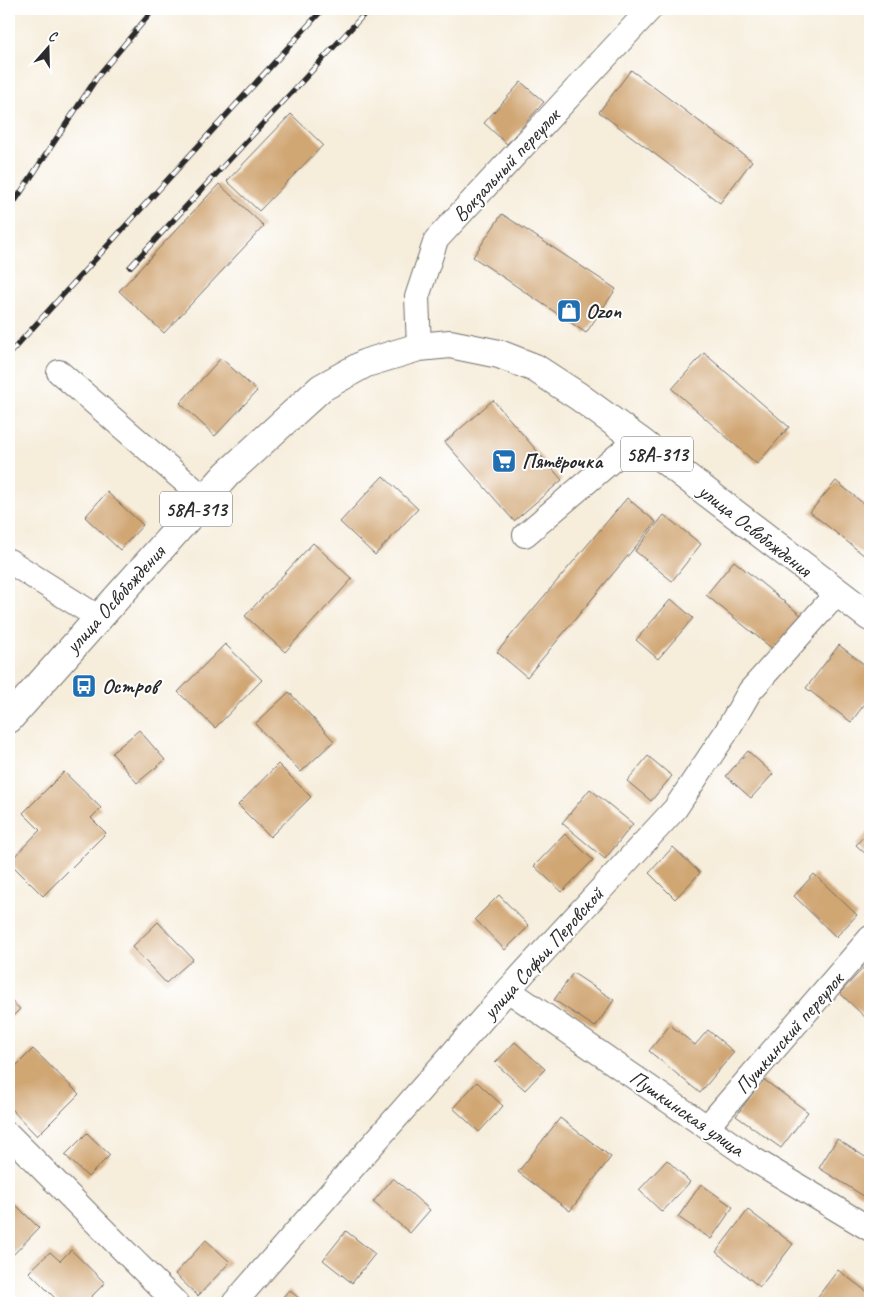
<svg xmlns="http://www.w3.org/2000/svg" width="879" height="1312" viewBox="0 0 879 1312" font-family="Caveat,sans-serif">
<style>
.building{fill:#d0a673}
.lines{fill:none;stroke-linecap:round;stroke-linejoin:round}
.minor-casing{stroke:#726f69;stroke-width:26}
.major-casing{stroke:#726f69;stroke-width:30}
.minor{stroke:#fff;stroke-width:24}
.major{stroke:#fff;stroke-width:28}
.rail-casing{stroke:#2b2b2b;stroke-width:5.5}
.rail{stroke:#fff;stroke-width:4;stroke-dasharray:11;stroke-linecap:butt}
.labels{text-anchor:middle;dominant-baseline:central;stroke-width:4;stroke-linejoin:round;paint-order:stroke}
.shield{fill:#fff;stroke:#6b6b6b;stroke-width:1}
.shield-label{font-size:20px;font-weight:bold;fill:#2b2b2b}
.street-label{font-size:21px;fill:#2b2b2b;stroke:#fff}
.poi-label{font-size:21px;font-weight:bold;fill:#2b2b2b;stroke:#fff;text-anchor:start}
</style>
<rect width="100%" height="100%" fill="#fff"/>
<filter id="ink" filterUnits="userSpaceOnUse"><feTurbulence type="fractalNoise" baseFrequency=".02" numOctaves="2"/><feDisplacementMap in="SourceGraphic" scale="10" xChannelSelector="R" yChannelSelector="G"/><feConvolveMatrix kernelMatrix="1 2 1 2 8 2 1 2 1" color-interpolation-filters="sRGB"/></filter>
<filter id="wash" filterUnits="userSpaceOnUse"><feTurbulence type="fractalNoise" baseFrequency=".0096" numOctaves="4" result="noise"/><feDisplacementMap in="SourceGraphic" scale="20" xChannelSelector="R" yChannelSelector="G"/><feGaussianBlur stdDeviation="1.12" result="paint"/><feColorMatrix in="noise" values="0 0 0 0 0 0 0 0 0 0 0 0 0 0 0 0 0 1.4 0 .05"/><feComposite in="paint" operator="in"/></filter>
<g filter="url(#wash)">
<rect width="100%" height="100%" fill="#f6eddb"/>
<g id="blocks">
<path class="building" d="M631,70l121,91 -32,42 -121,-91z
M521,82l23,20 -37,42 -23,-21z
M291,114l32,31 -64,66 -32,-30z
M219,184l45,42 -100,107 -45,-42z
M502,214l114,75 -30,44 -113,-76z
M704,353l85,74 -32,37 -85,-75z
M221,358l36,33 -42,45 -35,-33z
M493,400l69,80 -48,41 -69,-79z
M383,476l35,33 -43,46 -35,-33z
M836,481l34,28v51l-60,-48z
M107,492l36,33 -23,25 -35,-33z
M627,498l29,24 -129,155 -30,-25z
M664,515l37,29 -29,37 -37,-30z
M313,543l39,36 -67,73 -40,-36z
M734,561l68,55 -28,34 -68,-55z
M671,599l22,19 -35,41 -22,-19z
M225,644l37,36 -47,48 -37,-36z
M839,645l31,24v28l-19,25 -45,-34z
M289,692l45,49 -33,31 -46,-48z
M139,730l26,30 -28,23 -25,-30z
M748,751l25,23 -22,24 -25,-22z
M648,756l24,20 -21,25 -24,-20z
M278,764l33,33 -41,40 -32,-32z
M64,772l37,36 -10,10 15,15 -63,63 -34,-34 31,-32 -17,-17z
M590,789l43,35 -28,35 -43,-36z
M870,829v29l-14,-13z
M565,834l28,26 -31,32 -28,-26z
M673,847l27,26 -25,26 -26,-26z
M814,874l43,41 -21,22 -42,-41z
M499,895l30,31 -24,24 -30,-31z
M158,922l35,37 -27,24 -34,-36z
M870,961v61l-30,-29z
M573,973l41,27 -19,27 -41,-27z
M9,999l11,10 -11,11z
M670,1025l25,20 13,-15 26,22 -34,41 -51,-42z
M515,1042l30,27 -20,21 -30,-27z
M33,1049l46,45 -42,42 -28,-29v-34z
M763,1079l45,33 -27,36 -45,-32z
M477,1082l26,24 -24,26 -26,-24z
M560,1118l51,39 -41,54 -52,-39z
M87,1133l23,22 -22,22 -23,-22z
M837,1139l33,21v40l-51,-32z
M667,1160l23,22 -28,30 -23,-22z
M393,1178l37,32 -20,23 -37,-31z
M701,1184l32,23 -22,32 -33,-22z
M13,1202l26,26 -30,31v-52z
M748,1210l45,34 -33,43 -44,-35z
M346,1231l29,23 -23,29 -29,-23z
M206,1240l24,22 -32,34 -23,-22z
M71,1250l34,33 -20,20h-25l-31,-31 21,-20 10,9z
M838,1270l32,24 -1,9h-56z
M289,1290l16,13h-27z"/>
</g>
</g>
<g filter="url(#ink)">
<use href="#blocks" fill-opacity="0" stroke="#726f69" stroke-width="1"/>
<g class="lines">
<defs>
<path id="minor" d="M419,347l-2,-50 19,-57 214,-231
M59,372l146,127
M525,535l112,-96
M9,561l90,57
M508,990l245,169 117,70
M707,1127l163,-189
M9,1135l167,168
M234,1303l274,-313 167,-181 50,-75 25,-43 87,-98"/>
<path id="major" d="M9,719l218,-245 94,-86 45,-25 53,-16 31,-3 49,10 36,14 43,28 59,43 233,178"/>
</defs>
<use href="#minor" class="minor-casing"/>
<use href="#major" class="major-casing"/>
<use href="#minor" class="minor"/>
<use href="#major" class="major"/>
<defs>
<path id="rail" d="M9,210l89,-134 56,-67
M130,267l239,-258
M9,354l314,-345"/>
</defs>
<use href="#rail" class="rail-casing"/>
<use href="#rail" class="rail"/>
</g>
</g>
<defs>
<symbol id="shop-square" viewBox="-11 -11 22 22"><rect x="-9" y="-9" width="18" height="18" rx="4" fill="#1f6fb2" stroke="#fff"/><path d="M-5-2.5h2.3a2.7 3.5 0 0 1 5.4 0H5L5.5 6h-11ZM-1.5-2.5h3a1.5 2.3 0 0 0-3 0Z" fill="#fff"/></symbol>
<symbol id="supermarket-square" viewBox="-11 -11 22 22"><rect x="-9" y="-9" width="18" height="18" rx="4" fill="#1f6fb2" stroke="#fff"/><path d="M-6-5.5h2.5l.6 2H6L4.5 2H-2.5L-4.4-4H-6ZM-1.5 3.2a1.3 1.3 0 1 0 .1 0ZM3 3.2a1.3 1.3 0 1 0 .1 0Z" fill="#fff"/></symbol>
<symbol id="bus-square" viewBox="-11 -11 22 22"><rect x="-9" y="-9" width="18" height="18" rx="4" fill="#1f6fb2" stroke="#fff"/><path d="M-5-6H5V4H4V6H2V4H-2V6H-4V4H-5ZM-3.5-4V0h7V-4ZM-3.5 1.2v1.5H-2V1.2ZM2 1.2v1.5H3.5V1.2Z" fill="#fff"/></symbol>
</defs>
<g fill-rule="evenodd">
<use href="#shop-square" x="555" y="297" width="28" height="28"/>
<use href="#supermarket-square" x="490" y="447" width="28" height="28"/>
<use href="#bus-square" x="70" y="672" width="28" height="28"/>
</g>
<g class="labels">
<g class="shield">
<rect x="621" y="436.5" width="72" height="35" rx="4"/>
<rect x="160" y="491.5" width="72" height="35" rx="4"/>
</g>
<g class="shield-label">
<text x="657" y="454">58А-313</text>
<text x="196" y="509">58А-313</text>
</g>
<g class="street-label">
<text transform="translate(506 165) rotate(-47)">Вокзальный переулок</text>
<text transform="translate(755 530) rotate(38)">улица Освобождения</text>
<text transform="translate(115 599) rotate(-48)">улица Освобождения</text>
<text transform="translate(543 953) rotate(-48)">улица Софьи Перовской</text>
<text transform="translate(789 1033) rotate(-49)">Пушкинский переулок</text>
<text transform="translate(687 1113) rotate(35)">Пушкинская улица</text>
</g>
<g class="poi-label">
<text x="586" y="311">Ozon</text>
<text x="522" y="461">Пятёрочка</text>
<text x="102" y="686">Остров</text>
</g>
</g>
<rect width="879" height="1312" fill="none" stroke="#fff" stroke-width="30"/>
<g transform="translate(48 48) rotate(20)" stroke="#ffffff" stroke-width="4" paint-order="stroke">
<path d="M0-4L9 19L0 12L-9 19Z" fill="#2b2b2b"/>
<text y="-8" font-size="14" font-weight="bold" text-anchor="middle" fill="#2b2b2b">С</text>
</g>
</svg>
